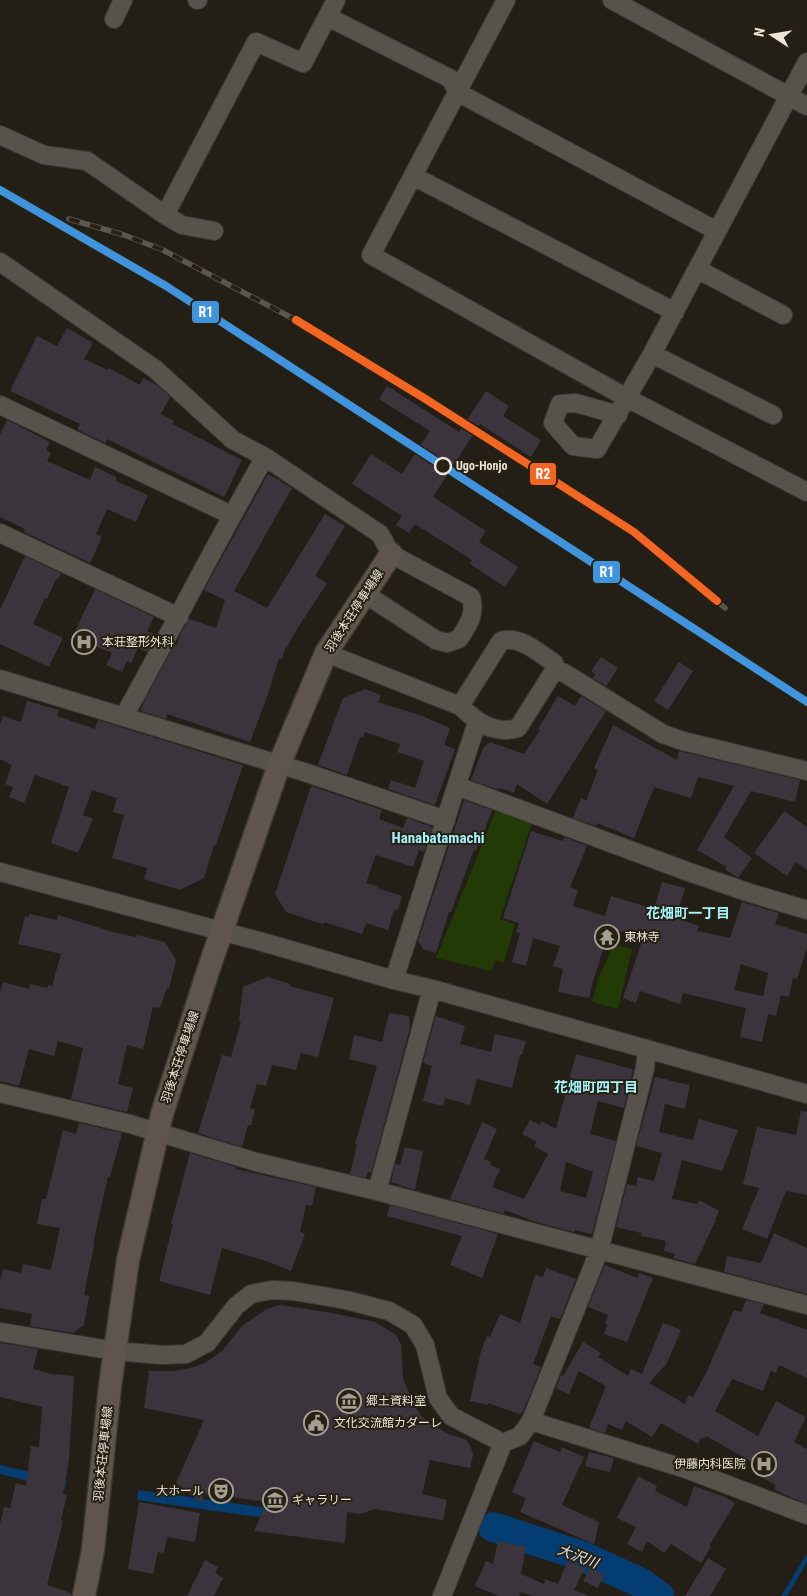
<svg xmlns="http://www.w3.org/2000/svg" width="807" height="1596" viewBox="0 0 807 1596" font-family="'Roboto Condensed','Noto Sans JP',sans-serif">
<style>
.green{fill:#223b06}
.water{fill:#043d71}
.lines{fill:none;stroke-linecap:round;stroke-linejoin:round}
.stream{stroke:#043d71;stroke-width:5}
.river{stroke:#043d71;stroke-width:30}
.building{fill:#3c343c;fill-rule:evenodd}
.minor-casing{stroke:#3c3933;stroke-width:20}
.major-casing{stroke:#3c3933;stroke-width:25}
.minor{stroke:#56534d;stroke-width:18}
.major{stroke:#5f554d;stroke-width:22}
.rail-casing{stroke:#5a5651;stroke-width:5.5}
.rail{stroke:#282112;stroke-width:4;stroke-dasharray:11;stroke-linecap:butt}
.rail-1-casing{stroke:#282112;stroke-width:11}
.rail-2-casing{stroke:#282112;stroke-width:11}
.rail-1{stroke:#4094de;stroke-width:8}
.rail-2{stroke:#f26522;stroke-width:8}
.stop-dot{fill:#282112;stroke:#e9e5db;stroke-width:2.5}
.labels{text-anchor:middle;dominant-baseline:central;stroke-width:4;stroke-linejoin:round;paint-order:stroke}
.stop-label{font-size:12px;font-weight:bold;fill:#e9e5db;stroke:#282112;text-anchor:start}
.street-label{font-size:12px;fill:#e9e5db;stroke:#282112}
.poi-label{font-size:12px;fill:#e9e5db;stroke:#282112;text-anchor:start}
.neighbourhood-label{font-size:14px;font-weight:bold;fill:#a2f3fc;stroke:#282112}
.water-label{font-size:14px;font-style:italic;fill:#d5e4f5;stroke:#282112}
.quarter-label{font-size:15px;font-weight:bold;fill:#a2f3fc;stroke:#282112}
.line-badge{stroke:#282112;stroke-width:2}
.badge-label{font-size:14px;text-anchor:middle;font-weight:bold;fill:#fff}
</style>
<rect width="100%" height="100%" fill="#231f17"/>
<path class="green" d="M499,811l33,12 -32,96 15,5 -11,39 -8,-3 -5,11 -55,-13 59,-145z
M614,945l18,4 -14,60 -26,-7 7,-25z"/>
<path class="water" d="M0,1465l66,15 -1,10 -65,-16z
M138,1490l137,19 -2,10 -136,-19z"/>
<g class="lines">
<path class="stream" d="M784,1596l23,-38"/>
<path class="river" d="M493,1527l89,29 59,27 18,13"/>
</g>
<path class="building" d="M67,328l26,15 -9,16 24,11 1,-2 31,17 3,-7 14,7 13,12 -9,17 13,7 -2,3 70,36 -18,37 -117,-58 -2,4 -17,-8 -11,-6 3,-5 -70,-33 27,-55 20,10z
M387,386l72,46 27,-41 23,15 -6,10 38,24 -10,17 -51,-33 -47,73 53,34 -7,11 39,25 -13,20 -35,-23 2,-4 -57,-36 -6,9 -13,-8 6,-9 -50,-32 19,-30 31,20 28,-43 -51,-32z
M7,420l43,22 -4,8 5,3 -4,8 43,19 5,-13 21,10v4l32,14 -12,27 -29,-13 -11,25 6,3 -12,26 -66,-31 1,-3 -25,-12v-82z
M268,474l24,14 -58,103 33,17 58,-94 20,12 -30,50 12,7 -30,46 -13,23 -2,7 -3,-1 -11,36 -18,48 -83,-28 -1,5 -25,-8 2,-8 32,-59 2,1 4,-12 8,-14 27,9 9,-28 -21,-10z
M25,556l36,17 -3,7 -2,-1 -9,20 -2,-1 -12,26 30,14 -14,29 -49,-23v-34z
M95,589l59,28 -7,14 9,4 -9,17 -9,-4 -7,15 -4,-2 -5,11 -16,-7 6,-12 -39,-17z
M601,657l17,11 -12,18 -13,-8 2,-4 -4,-3z
M679,662l14,9 -25,39 -14,-9z
M365,689l16,6 -3,7 44,14 28,12 -6,17 11,4 -20,56 -47,-16 3,-9 24,8 9,-27 -27,-9 3,-8 -35,-12 -2,6 -3,-1 -13,38 -29,-10 25,-67z
M558,696l17,10 6,-10 25,15 -59,93 -30,-20 -3,9 -14,-5 -1,2 -28,-10 12,-32 7,-6 34,12 16,-24 -2,-1z
M27,701l32,9 -2,6 38,13 3,-9 145,45 -27,80h-2l-10,33 -24,12 -36,-11 3,-11 -35,-10 12,-43 -11,-3 4,-14 -25,-8 -9,25 10,4 -15,34 -27,-10 18,-56 -34,-12 -11,28 -15,-6 4,-10 -8,-3 7,-19 -12,-6v-35l3,-8 18,6z
M613,725l64,35 2,-9 121,29 -5,22 -44,-11 -27,46 28,21 -14,20 -13,-9 2,-2 -30,-17 37,-64 -36,-9 -7,21 -37,-11 -20,51 -37,-15 -1,3 -23,-8 8,-20 5,3 12,-31 -4,-2z
M311,786l71,24 -3,9 24,9 4,-10 25,9 -8,25 -5,-2 -6,17 -37,-12 -10,28 12,4 -1,1 25,8 -4,14 -4,-1 -6,21 -22,-7 -4,11 -38,-12 -1,2 -37,-12 -11,-18z
M464,800l28,10 -10,27h-2l-4,14 -2,-1 -23,62h-2l-13,41 -13,-4 -5,-8z
M784,811l23,16v43l-11,-8 -9,14 -33,-23z
M531,831l32,10 1,-4 23,9 -17,41 8,3 -5,16 32,10 6,-20 43,13 8,-27 23,6 -9,30 23,8 -2,5 33,7 12,-36 37,11 -4,11 32,10v14l-10,31 -4,-1 -4,19 -8,-2 -5,21 -8,-2 -6,28 -22,-5 6,-29 -63,-15 -3,11 -40,-13 -4,12 -13,-5 20,-60 -33,-10 -17,53 -4,17 -31,-6 5,-23 -10,-3 7,-20 -27,-8 -7,28 -14,-4 8,-29 -4,-1 3,-9 -16,-5zM741,964l27,9 -5,23 -29,-6z
M29,914l28,6 1,-5 55,17 23,5 1,-2 28,7 11,18 -7,29 -2,-1 -7,20 -7,-1 -10,42 -16,-4 -9,39 15,4 -6,24 -56,-13 12,-51 -25,-7 -4,15 -25,-7 -10,37 -19,-5v-89l3,-10 26,7 1,-5 17,4 1,-3 4,1 9,-32 -43,-10 7,-28 4,1z
M268,977l22,7v2l44,12 -16,59 -17,-4 -5,17 -24,-5 -6,21 -9,-2 -7,24 5,2 -4,15h-3l-6,22 -44,-14 24,-78 9,2 10,-36h-2l4,-34z
M389,1013l20,3 1,12 -39,145 -3,-1 -2,6 -16,-4 7,-29 -2,-1 22,-78 -28,-7 5,-24 28,7z
M436,1016l29,10 -5,18 31,8 4,-18 31,7 -4,14h-2l-8,33 -35,-9 -7,26 -25,-7 -2,8 -20,-5 9,-35 -9,-3z
M576,1054l56,15 1,2 -9,37 -26,-7 -8,33 26,7 -24,93 -17,-4 -1,2 -38,-10 -31,-12 -1,4 -54,-15 32,-77 15,7 -13,30 7,3 -1,3 10,4 -8,18 32,12 24,-45 -14,-8 3,-4 -15,-8 8,-14 10,5 2,-4 14,8zM566,1162l27,10 -7,26 -26,-7z
M655,1077l35,8 -5,24 -20,-5 -6,28 34,8 6,-21 39,11 -16,41 -40,-11 -10,39 25,5 2,-4 20,11 -4,9h1l-21,44 -22,-6 2,-4 -11,-3 2,-10 -25,-5v-3l-25,-6 11,-43 9,2 2,-9 16,4 8,-28 -26,-7z
M801,1111l6,1v83l-21,-4 -19,48 -25,-10 17,-41 -16,-4 14,-57 39,8z
M79,1123l43,10 -12,44h-2l-6,26 -9,42h1l-10,50 5,1 -5,29 -11,8 -43,-7 2,-12 -32,-6v-26l3,-13 18,4 2,-9 28,6 9,-42 -23,-4 5,-25h4l17,-69 13,4z
M405,1147l18,4 -8,39 -24,-8 4,-18 5,1z
M190,1153l46,14v2l80,18 -4,19 -6,-1 -6,27 5,2 -14,37 -25,-10 -44,-13 -12,47 -51,-14 14,-57h-2z
M390,1205l108,29 -16,44 -32,-13 12,-29 -75,-20z
M774,1233l33,15v46l-83,-22 3,-16 34,7z
M605,1265l32,13 2,-5 14,5 -26,64 -23,-8 3,-9 -2,-1 3,-9 -20,-8z
M546,1268l30,11 -16,40 -9,-3 -18,48 8,3 -18,45 -4,2 -31,-11v2l-18,-4 11,-50 6,-15 3,1 10,-23 20,9 15,-48 8,2z
M746,1300l18,4 -4,9 47,17v48l-28,-13 -3,8 -5,-2 -8,20 -31,-12 -17,32 43,25 18,-35 30,16 -12,25 13,7v55l-22,-9 -11,-6 2,-4 -15,-8 4,-8 -59,-33 -2,3 -2,-2 -4,7 -37,-21 -9,14 -26,-16 -4,9 -14,-6 -3,9 -16,-5 17,-42 -27,-15 -10,23 -13,-6 5,-13 2,1 20,-34 18,11 -3,4 30,19 3,-7 11,5 21,-51 18,7 -14,33 -18,20 36,21 4,-9 4,2 14,-26 27,-61 7,2z
M280,1305l52,8 43,9 21,13 5,9 2,34 10,25 9,14 13,9 15,9 15,4 5,6 3,10 -3,13 -40,-8 -8,34 25,6 -4,20 -68,-11 -15,5 -13,-2 -2,31 -91,-12 13,-29 -63,-9 -2,10 -26,-20 28,-63 -60,-12 5,-37h24l17,-3 15,-5 17,-12 20,-25 23,-16z
M0,1343l38,6 -5,20 18,5 23,2 -5,84 -6,34 4,1 -6,25 2,1 -16,64 24,8v3h-71v-72l4,-17 6,1 6,-25 10,3 5,-40 8,1 3,-40 -42,-10z
M534,1441l26,11 2,-5 22,10 -22,48 37,17 -5,22 -74,-32 6,-14 -14,-6z
M589,1452l25,6 -4,14 -25,-6z
M638,1476l19,10 -2,5 32,16 7,-21 31,11 10,6 -26,43 2,1 -10,16 -30,-19 -7,9 -17,-12 -5,11 -15,-8 9,-17 -19,-9z
M139,1502l61,11 -5,29 -28,-5 -3,16 -6,-1 -5,22 -25,-5z
M498,1541l28,6 -5,27 23,10 1,-5 13,5 10,-23 17,7 -11,22 13,5v1h-54l-12,-4 -2,4h-20l-24,-10 11,-25 7,3z
M708,1558l18,11 -16,27h-25z
M205,1560l13,7 -3,6 8,5 -9,18h-27z
M590,1567l14,8 -6,13 -15,-7z"/>
<g class="lines">
<defs>
<path id="minor" d="M197,0h1
M506,0l-135,255 256,143 180,94
M612,0l195,106
M328,17l123,62 6,13 260,139
M114,19l9,-19
M0,135l44,20 43,6 78,54
M413,176l262,136
M214,231l-32,-6 -17,-10 91,-173 47,21 33,-63
M0,262l155,107 78,71 32,17 115,77 11,20 80,43c5,18 -3,28 -12,42l-12,4 -11,-3 -71,-46
M697,269l86,46
M652,354l121,61
M0,405l231,110
M618,415l-42,-12 -16,1 -7,19 20,23 24,3 55,-95 155,-292
M0,533l179,84
M326,653l134,53c17,16 34,29 58,22l37,-59 -1,-6c-15,-10 -34,-28 -53,-22l-41,65
M555,669l11,5 97,60 20,7 124,30
M0,679l304,93 142,48
M124,716c48,-86 92,-174 141,-259
M457,786l232,86 58,20 60,18
M0,872l266,71 128,37 38,9 375,105
M394,980l83,-258
M0,1093l130,31 126,38 121,29 430,114
M377,1191l55,-202
M0,1332l115,19 47,4 24,-1 21,-11 29,-37 15,-12 21,-4 21,1 53,9 43,11 24,14 12,20 13,53 13,18 52,27
M531,1421l155,48 121,46
M442,1596l61,-153 17,-7 11,-15 68,-170 46,-183 2,-19"/>
<path id="major" d="M84,1596l9,-46 17,-164 18,-126 34,-146 46,-143 71,-206 47,-112 65,-99"/>
</defs>
<use href="#minor" class="minor-casing"/>
<use href="#major" class="major-casing"/>
<use href="#minor" class="minor"/>
<use href="#major" class="major"/>
<defs>
<path id="rail" d="M69,219l55,16 39,15 129,68 132,80 210,134 91,76"/>
</defs>
<use href="#rail" class="rail-casing"/>
<use href="#rail" class="rail"/>
<defs>
<path id="rail-1" d="M0,190l166,96 641,416"/>
<path id="rail-2" d="M296,320l128,78 210,134 83,69"/>
</defs>
<use href="#rail-1" class="rail-1-casing"/>
<use href="#rail-2" class="rail-2-casing"/>
<use href="#rail-1" class="rail-1"/>
<use href="#rail-2" class="rail-2"/>
</g>
<defs>
<symbol id="hospital-ring" viewBox="-11 -11 22 22"><circle r="9.5" fill="#282112" stroke="#a4a096" stroke-width="1.5"/><path d="M-5-5h3v3.5h4V-5h3V5h-3V1.5h-4V5h-3Z" fill="#a4a096"/></symbol>
<symbol id="temple-ring" viewBox="-11 -11 22 22"><circle r="9.5" fill="#282112" stroke="#a4a096" stroke-width="1.5"/><path d="M0-6L5-2H3V0L6.5 2.5H4V6H1.5V3h-3V6H-4V2.5H-6.5L-3 0V-2H-5Z" fill="#a4a096"/></symbol>
<symbol id="museum-ring" viewBox="-11 -11 22 22"><circle r="9.5" fill="#282112" stroke="#a4a096" stroke-width="1.5"/><path d="M0-6L6-3V-2H-6V-3ZM-5-1h2V3h-2ZM-1-1h2V3h-2ZM3-1h2V3H3ZM-6 4H6V6H-6Z" fill="#a4a096"/></symbol>
<symbol id="civic-ring" viewBox="-11 -11 22 22"><circle r="9.5" fill="#282112" stroke="#a4a096" stroke-width="1.5"/><path d="M-.6-6.5H3V-4.5H.6V-3L4-1V1h2V6H-6V1h2V-1L-.6-3ZM-1.2 2.5V6h2.4V2.5Z" fill="#a4a096"/></symbol>
<symbol id="theatre-ring" viewBox="-11 -11 22 22"><circle r="9.5" fill="#282112" stroke="#a4a096" stroke-width="1.5"/><path d="M-5-5.5Q0-4 5-5.5V0Q5 5 0 6Q-5 5-5 0ZM-3.3-2.5H-1v1.5H-3.3ZM1-2.5H3.3v1.5H1ZM-2.8 1Q0 5.5 2.8 1Z" fill="#a4a096"/></symbol>
</defs>
<g fill-rule="evenodd">
<use href="#hospital-ring" x="70" y="628" width="28" height="28"/>
<use href="#temple-ring" x="593" y="923" width="28" height="28"/>
<use href="#museum-ring" x="335" y="1387" width="28" height="28"/>
<use href="#civic-ring" x="302" y="1409" width="28" height="28"/>
<use href="#hospital-ring" x="750" y="1450" width="28" height="28"/>
<use href="#theatre-ring" x="207" y="1477" width="28" height="28"/>
<use href="#museum-ring" x="261" y="1486" width="28" height="28"/>
</g>
<circle class="stop-dot" cx="443" cy="466" r="8"/>
<g class="labels">
<g class="stop-label">
<text x="456" y="466">Ugo-Honjo</text>
</g>
<g class="street-label">
<text transform="translate(354 611) rotate(-57)">羽後本荘停車場線</text>
<text transform="translate(180 1057) rotate(-72)">羽後本荘停車場線</text>
<text transform="translate(103 1454) rotate(-84)">羽後本荘停車場線</text>
</g>
<g class="poi-label">
<text x="102" y="642">本荘整形外科</text>
<text x="624" y="937">東林寺</text>
<text x="366" y="1401">郷土資料室</text>
<text x="334" y="1423">文化交流館カダーレ</text>
<text x="746" y="1464" text-anchor="end">伊藤内科医院</text>
<text x="204" y="1491" text-anchor="end">大ホール</text>
<text x="292" y="1500">ギャラリー</text>
</g>
<g class="neighbourhood-label">
<text x="688" y="913">花畑町一丁目</text>
<text x="596" y="1087">花畑町四丁目</text>
</g>
<g class="water-label">
<text transform="translate(578 1556) rotate(21)">大沢川</text>
</g>
<g class="quarter-label">
<text x="438" y="838">Hanabatamachi</text>
</g>
</g>
<g class="line-badge">
<rect x="191" y="300" width="29" height="24" rx="5" fill="#4094de"/>
<rect x="529" y="462" width="28" height="24" rx="5" fill="#f26522"/>
<rect x="592" y="560" width="29" height="24" rx="5" fill="#4094de"/>
</g>
<g class="badge-label">
<text x="206" y="317">R1</text>
<text x="543" y="479">R2</text>
<text x="607" y="577">R1</text>
</g>
<g transform="translate(772 35) rotate(282)" stroke="#282112" stroke-width="4" paint-order="stroke">
<path d="M0-4L9 19L0 12L-9 19Z" fill="#e9e5db"/>
<text y="-8" font-size="14" font-weight="bold" text-anchor="middle" fill="#e9e5db">N</text>
</g>
</svg>
